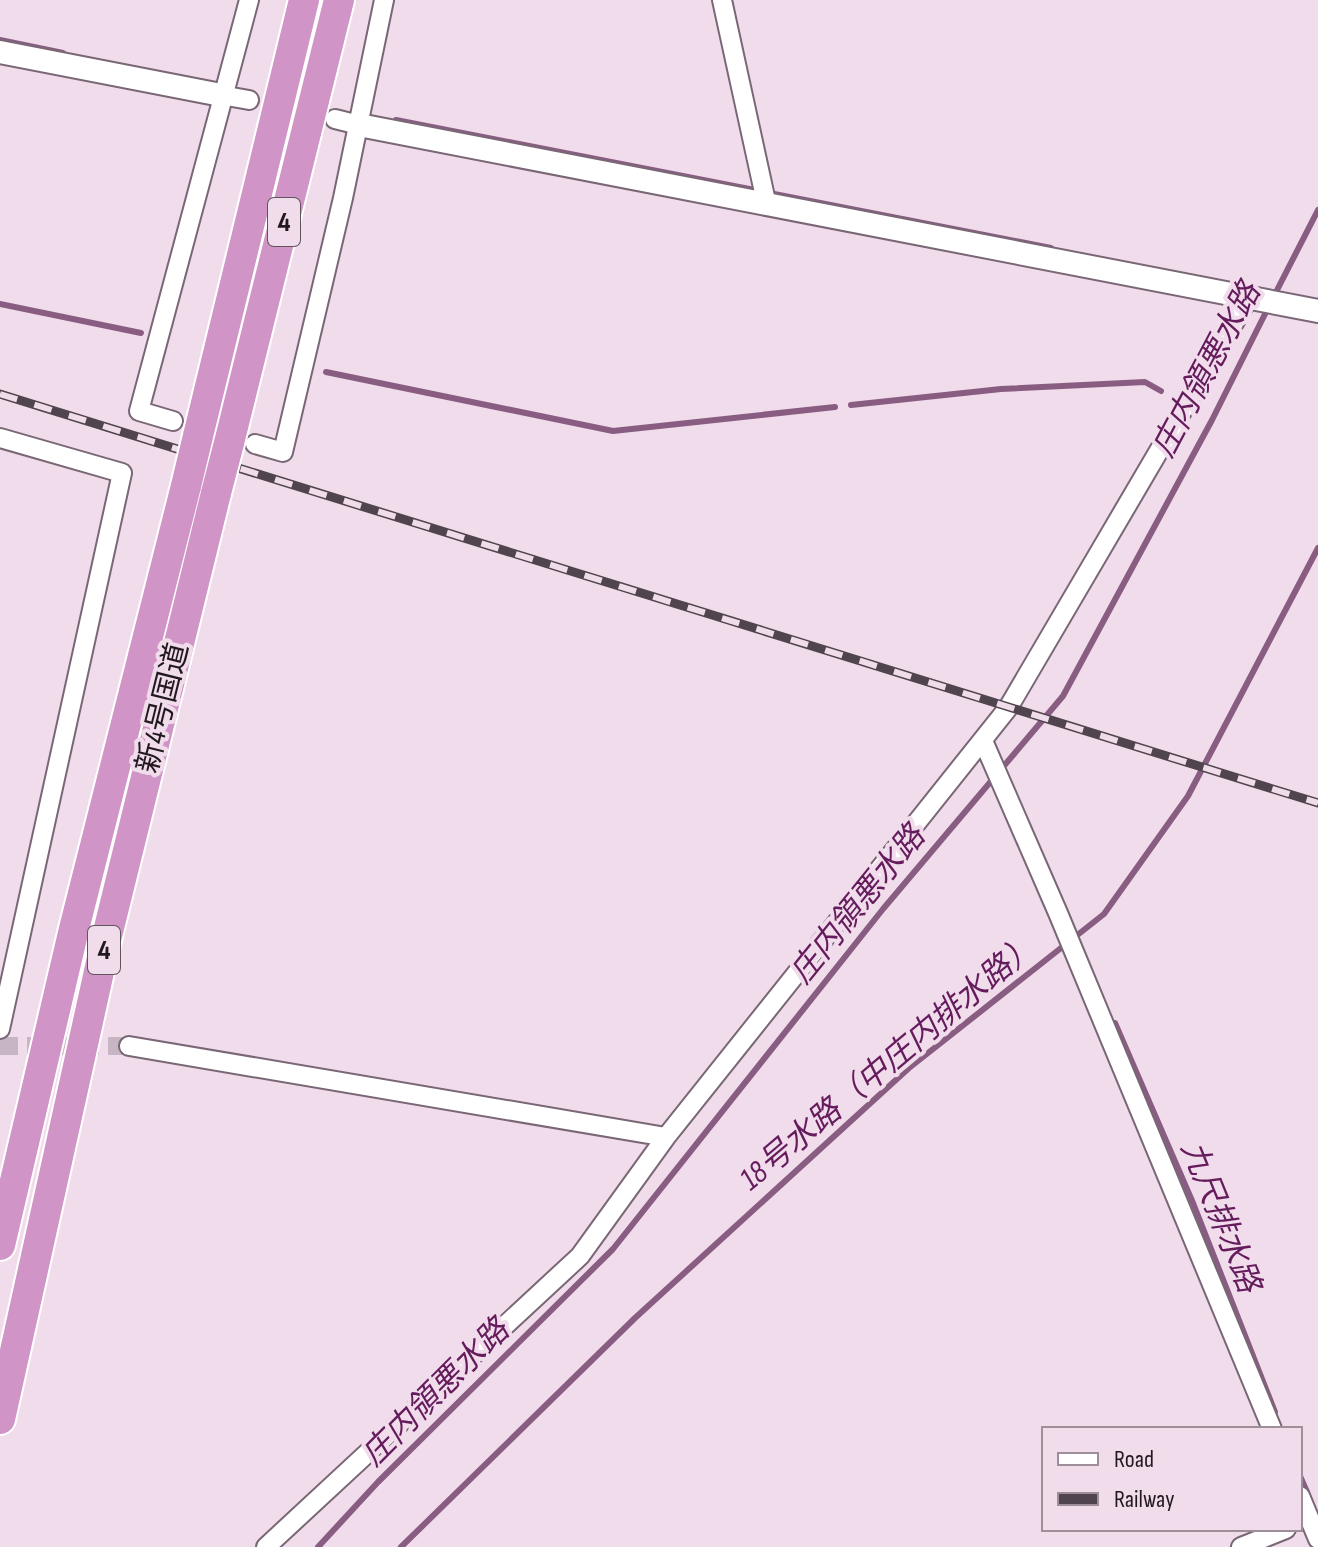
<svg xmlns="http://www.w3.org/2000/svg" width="1318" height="1547" viewBox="0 0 1318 1547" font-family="'Sofia Sans Condensed','Noto Sans JP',sans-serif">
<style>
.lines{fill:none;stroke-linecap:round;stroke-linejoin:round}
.stream{stroke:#895d82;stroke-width:6}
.minor-tunnel{stroke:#c7b5c3;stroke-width:18;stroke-dasharray:18 9;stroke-linecap:butt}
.minor-casing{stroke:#796776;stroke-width:22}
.tertiary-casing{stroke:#796776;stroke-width:26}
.trunk-casing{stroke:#fff;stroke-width:34}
.minor{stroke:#fff;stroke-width:18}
.tertiary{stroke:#fff;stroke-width:22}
.trunk{stroke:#d094c6;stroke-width:30}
.rail-casing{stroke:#50454e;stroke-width:9}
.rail{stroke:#f1dcec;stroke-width:6;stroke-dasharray:18;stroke-linecap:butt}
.trunk-bridge-casing{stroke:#fff;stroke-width:34;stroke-linecap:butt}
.trunk-bridge{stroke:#d094c6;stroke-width:30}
.labels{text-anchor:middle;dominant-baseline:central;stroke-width:8;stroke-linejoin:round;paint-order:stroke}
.shield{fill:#f1dcec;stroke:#5f545c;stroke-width:2}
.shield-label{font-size:28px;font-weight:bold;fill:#21191f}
.street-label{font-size:30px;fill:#21191f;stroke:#f1dcec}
.water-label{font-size:32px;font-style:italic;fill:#651c5d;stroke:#f1dcec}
</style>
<rect width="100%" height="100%" fill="#f1dcec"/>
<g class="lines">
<path class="stream" d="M0,40l63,13
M396,120l655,128
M1274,296l44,-86
M0,304l141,29
M326,372l287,59 222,-24
M851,405l150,-16 144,-7 16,9
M1115,1023l78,180 82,209
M1300,1476l7,16
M318,1547l60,-65 235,-233 270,-340 180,-213 149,-276 57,-114
M401,1547l234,-229 229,-209 45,-41 195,-154 84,-118 130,-248"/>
<path class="minor-tunnel" d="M0,1046h129"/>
<defs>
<path id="minor" d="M722,0l45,206
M221,95l28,5
M335,119l24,6
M173,421l-34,-10 110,-411
M0,438l122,35 -122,556
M255,444l28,8 60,-254 41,-198
M984,743l74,170 214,516
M129,1046l537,91
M1300,1496l18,43
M266,1547l314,-291 86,-119 342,-429 240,-409
M1241,1547l45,-18"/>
<path id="tertiary" d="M0,52l221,43
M359,125l959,186"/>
<path id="trunk" d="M198,436l106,-436
M229,443l110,-443
M0,1245l74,-316 112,-443
M0,1419l106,-479 110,-447"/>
</defs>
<use href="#minor" class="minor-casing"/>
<use href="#tertiary" class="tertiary-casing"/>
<use href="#trunk" class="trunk-casing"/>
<use href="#minor" class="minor"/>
<use href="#tertiary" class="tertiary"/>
<use href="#trunk" class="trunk"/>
<defs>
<path id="rail" d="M0,394l1318,409"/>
</defs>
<use href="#rail" class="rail-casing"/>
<use href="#rail" class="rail"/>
<defs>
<path id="trunk-bridge" d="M186,486l12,-50
M216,493l13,-50"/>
</defs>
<use href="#trunk-bridge" class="trunk-bridge-casing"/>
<use href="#trunk-bridge" class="trunk-bridge"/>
</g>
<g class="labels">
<g class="shield">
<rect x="268" y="198" width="32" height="48" rx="6"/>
<rect x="88" y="926" width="32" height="48" rx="6"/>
</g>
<g class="shield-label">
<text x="284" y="222">4</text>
<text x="104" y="950">4</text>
</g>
<g class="street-label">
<text transform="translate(163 708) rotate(-76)">新4号国道</text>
</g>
<g class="water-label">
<text transform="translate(1207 370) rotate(-62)">庄内領悪水路</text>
<text transform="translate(858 905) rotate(-51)">庄内領悪水路</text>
<text transform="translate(889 1063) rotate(-40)">18号水路（中庄内排水路）</text>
<text transform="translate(1220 1217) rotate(68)">九尺排水路</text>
<text transform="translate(436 1393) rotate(-45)">庄内領悪水路</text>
</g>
</g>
<rect x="1042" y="1427" width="260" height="104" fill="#f1dcec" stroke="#9e8e9a" stroke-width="2"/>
<rect x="1058" y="1453" width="40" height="12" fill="#ffffff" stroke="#9e8e9a" stroke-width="2"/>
<text x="1114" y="1467" font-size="24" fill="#21191f">Road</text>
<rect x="1058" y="1493" width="40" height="12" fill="#50454e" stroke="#9e8e9a" stroke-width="2"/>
<text x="1114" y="1507" font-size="24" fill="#21191f">Railway</text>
</svg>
